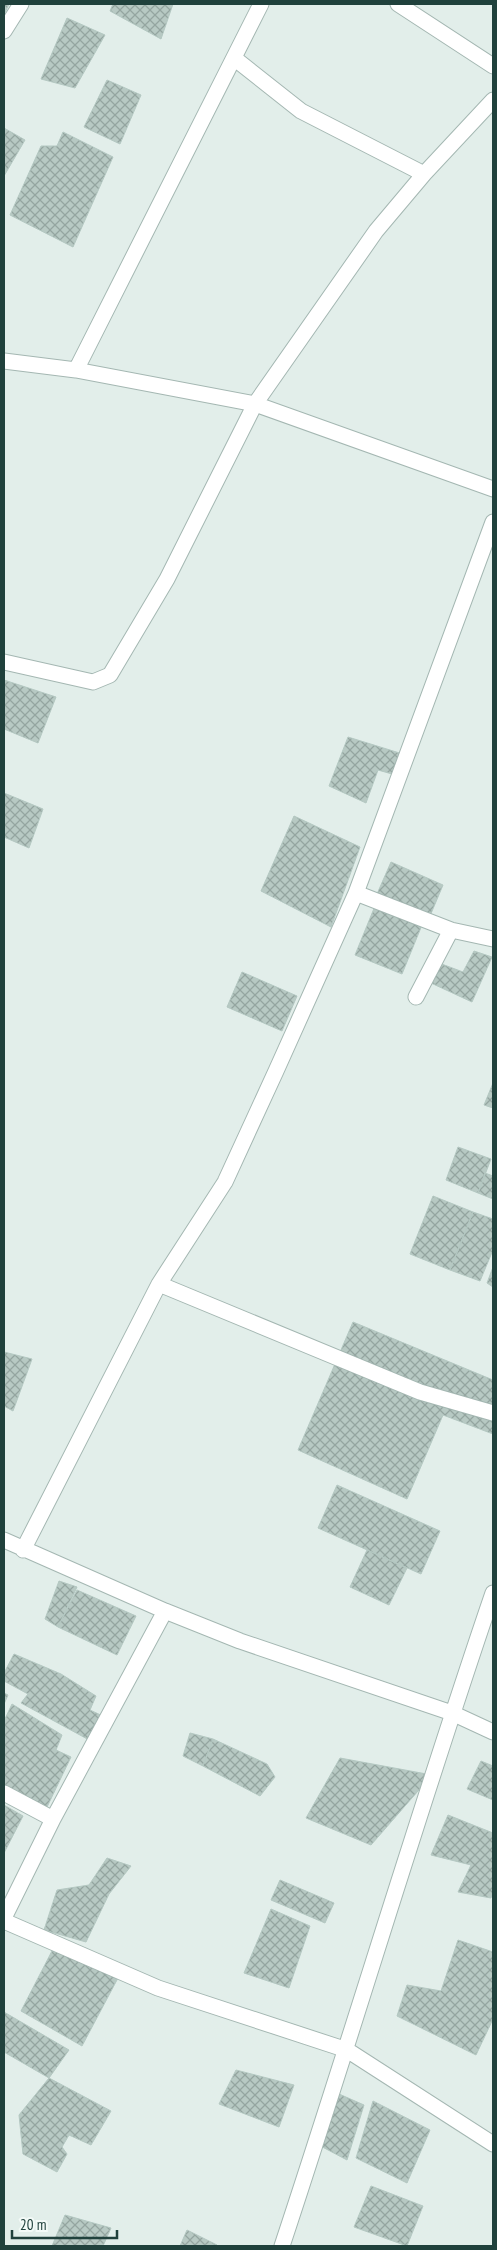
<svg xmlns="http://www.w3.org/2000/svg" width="497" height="2250" viewBox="0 0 497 2250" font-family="'PT Sans Narrow',sans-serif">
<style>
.building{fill:url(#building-cross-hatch);stroke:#b4c8c2}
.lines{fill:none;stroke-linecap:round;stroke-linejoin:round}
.minor-casing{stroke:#a4b7b2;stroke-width:17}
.minor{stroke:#fff;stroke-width:15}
</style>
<defs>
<pattern id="building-cross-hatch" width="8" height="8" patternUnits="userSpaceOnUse" patternTransform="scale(1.25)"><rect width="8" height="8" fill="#b7c9c3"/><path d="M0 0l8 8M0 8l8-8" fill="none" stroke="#94a5a0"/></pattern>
</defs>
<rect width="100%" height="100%" fill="#e2eeea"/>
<path class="building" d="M4,4h5l-5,11z
M113,4h60l-12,35 -51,-28z
M67,18l38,17 -30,53 -34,-9z
M107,80l34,15 -21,49 -36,-17z
M4,128l21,12 -21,36z
M63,132l50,25 -40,90 -63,-32 31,-69h16z
M4,680l52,17 -18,46 -34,-14z
M348,737l58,18 -7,21 -21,-6 -12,33 -37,-17z
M4,793l39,16 -14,39 -25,-11z
M294,816l66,31 -29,80 -70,-36z
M391,862l52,23 -13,31 -53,-22z
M375,906l47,19 -20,49 -47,-19z
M474,951l18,6 -20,45 -41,-19 8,-20 24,9z
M242,972l55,24 -15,35 -55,-24z
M493,1083v25l-9,-3z
M458,1147l33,12 -13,34 -32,-13z
M485,1173l8,3v23l-15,-6z
M433,1196l40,16 -23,58 -40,-16z
M473,1212l20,7v31l-13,31 -30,-11z
M493,1267v20l-6,-4z
M353,1322l140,58v54l-50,-19 -36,84 -109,-49z
M4,1352l28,7 -19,52 -9,-5z
M337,1485l103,46 -19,43 -103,-46z
M367,1550l40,18 -18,37 -39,-18z
M59,1581l18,6 -19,40 -13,-8z
M77,1590l59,26 -19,39 -59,-28z
M14,1654l47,20 35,22 -6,14 17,8 -16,23 -70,-38 7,-9 -24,-13v-8z
M4,1693l4,2 -4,9z
M12,1704l50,31 -6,15 15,7 -24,50 -43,-22v-64z
M190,1733l23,6 -10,27 -20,-10z
M213,1739l54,25 8,13 -15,19 -57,-30z
M340,1758l92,17 -61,70 -65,-27z
M481,1761l12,5v34l-26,-11z
M4,1805l19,11 -19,37z
M448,1815l45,18v57l-2,8 -33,-6 13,-27 -40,-10z
M107,1858l24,8 -22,28 -23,48 -42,-12 13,-40 32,-5z
M280,1880l54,23 -9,20 -54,-23z
M271,1909l39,17 -21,62 -45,-15z
M458,1940l35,12v67l-17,36 -79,-39 10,-31 34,6z
M53,1949l65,29 -36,68 -61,-35z
M4,2012l65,38 -20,28 -45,-26z
M236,2070l58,15 -15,42 -60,-23z
M49,2078l62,33 -20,34 -22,-10 -7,12 5,7 -10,18 -34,-18 -4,-39z
M330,2090l34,15 -17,55 -34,-18z
M373,2101l57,29 -23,53 -51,-25z
M371,2186l52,20 -16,40 -53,-19z
M65,2215l46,13 -8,18h-51z
M187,2230l30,15 -37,1z"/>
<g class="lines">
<defs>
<path id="minor" d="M398,4l95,62
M4,31l17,-27
M234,58l67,53 123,63
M4,361l72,9 179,34 238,85
M76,370l185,-366
M4,662l89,20 17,-7 57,-96 88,-175 121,-173 48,-57 69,-74
M356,893l95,37 42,9
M416,997l35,-67
M159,1284l261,108 73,21
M4,1540l161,71
M23,1550l136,-266 66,-102 51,-111 80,-178 137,-371
M4,1793l49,26
M4,1918l49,-99 112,-208 75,30 212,72 41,19
M4,1921l154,67 189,62 146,94
M282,2246c72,-217 137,-437 211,-653"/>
</defs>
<use href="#minor" class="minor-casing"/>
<use href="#minor" class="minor"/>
</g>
<rect width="497" height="2250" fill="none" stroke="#20413c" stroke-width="10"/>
<path d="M12 2230v8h105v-8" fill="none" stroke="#20413c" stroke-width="2.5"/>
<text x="20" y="2230" font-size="15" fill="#20413c" stroke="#f3faf7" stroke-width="4" paint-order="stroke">20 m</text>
</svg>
